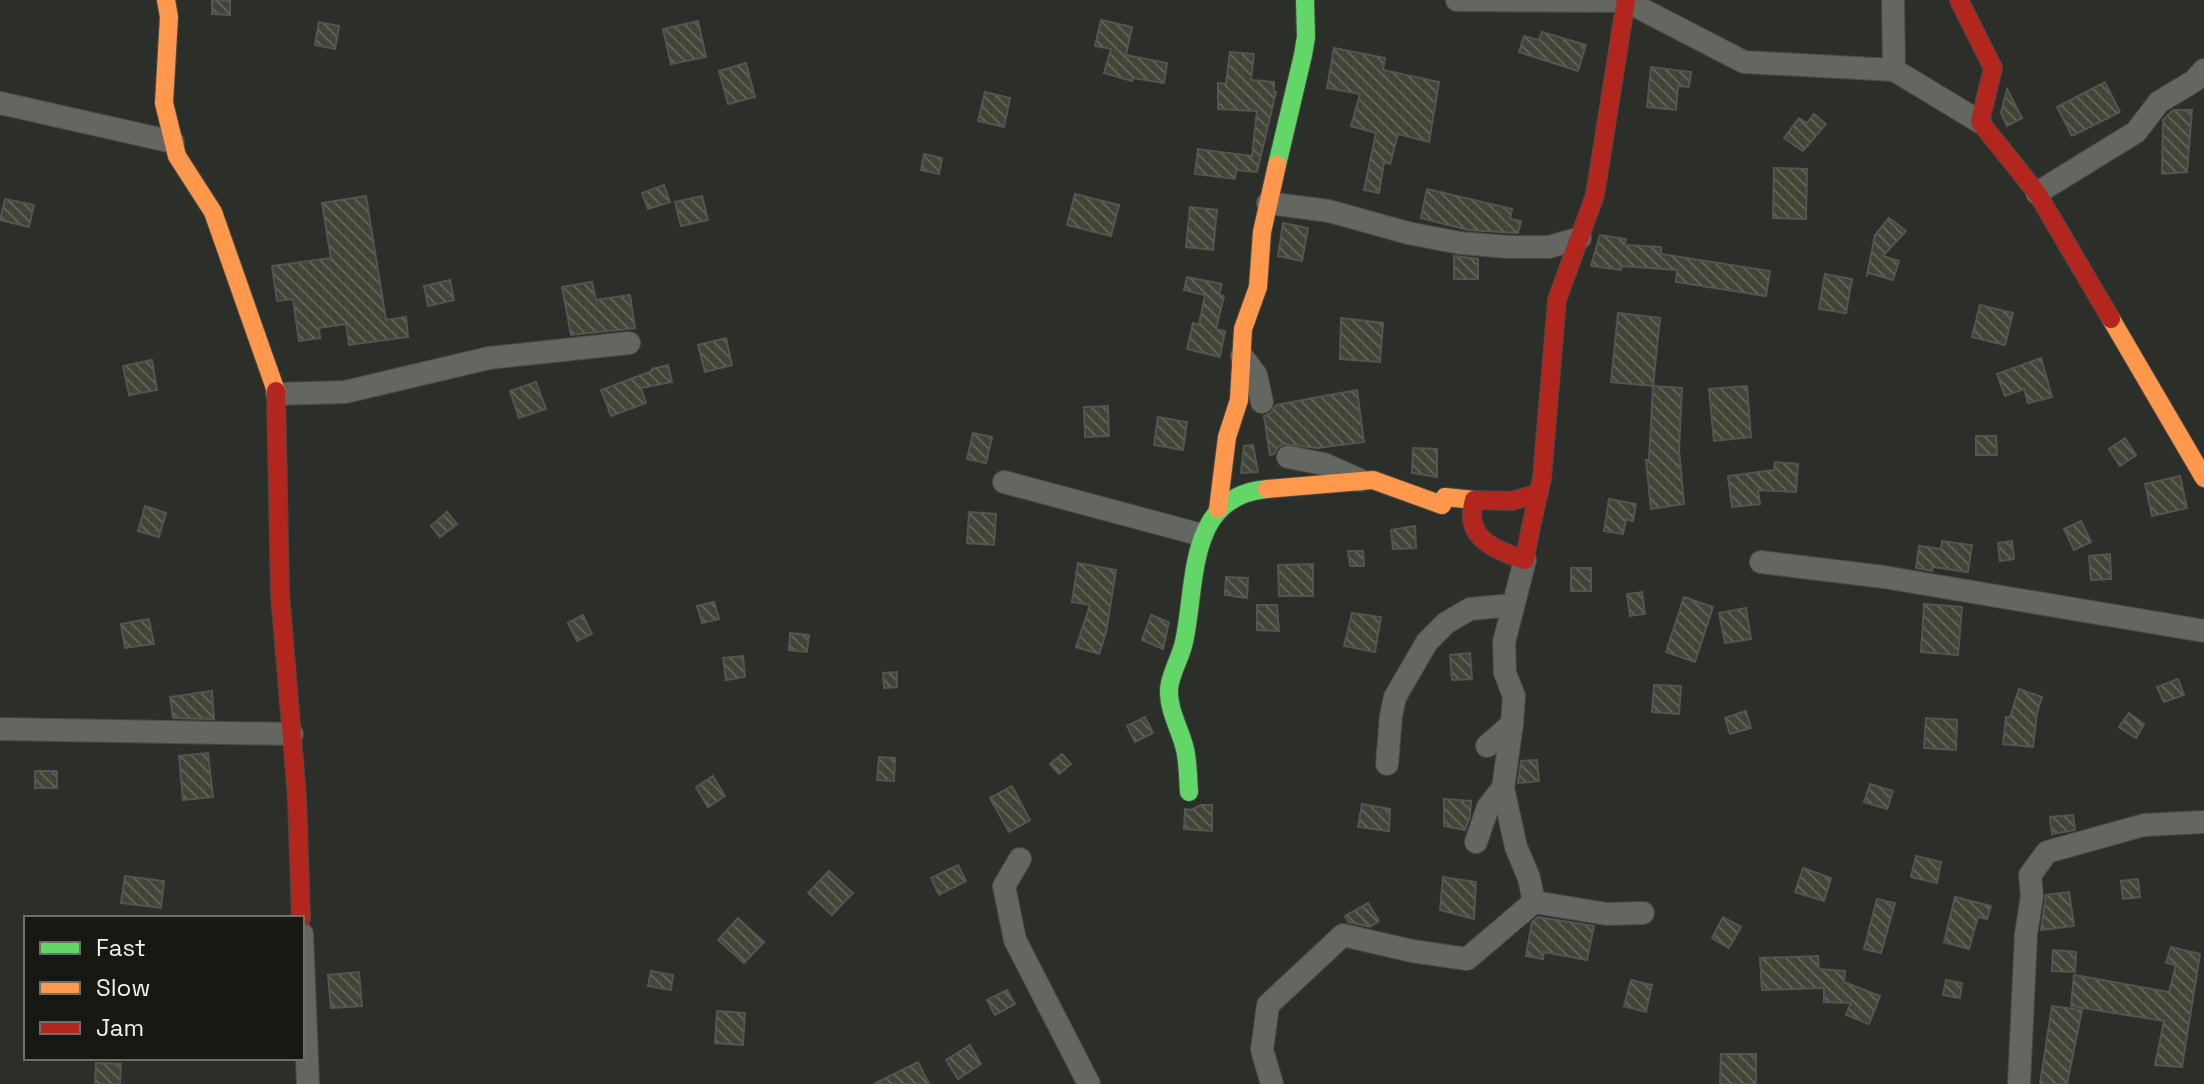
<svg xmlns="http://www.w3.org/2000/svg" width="2204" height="1084" viewBox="0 0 2204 1084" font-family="'Space Grotesk',sans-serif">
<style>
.building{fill:url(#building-back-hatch);stroke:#535550;stroke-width:2}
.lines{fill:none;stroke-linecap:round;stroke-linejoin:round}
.street-casing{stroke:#484b46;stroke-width:24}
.fast-casing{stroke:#484b46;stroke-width:20}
.slow-casing{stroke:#484b46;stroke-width:20}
.jam-casing{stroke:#484b46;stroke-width:20}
.street{stroke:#636661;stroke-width:22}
.fast{stroke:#63d668;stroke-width:18}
.slow{stroke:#ff974d;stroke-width:18}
.jam{stroke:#b3261e;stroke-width:18}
</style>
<defs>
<pattern id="building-back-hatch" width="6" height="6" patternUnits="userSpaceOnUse" patternTransform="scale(2)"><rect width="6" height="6" fill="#414538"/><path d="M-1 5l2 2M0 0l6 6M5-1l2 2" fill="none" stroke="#5d6055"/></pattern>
</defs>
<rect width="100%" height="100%" fill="#2c2f29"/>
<path class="building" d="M212,0h18v15l-18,-1z
M1101,20l31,7 -6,28 41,8 -3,20 -31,-5 -1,3 -28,-8 7,-24 -16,-3z
M698,21l8,36 -35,7 -8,-35z
M319,22l20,4 -4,23 -20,-4z
M1542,32l44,13 -8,26 -59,-19 5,-16 15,4z
M1334,48l51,10 -2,12 56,12 -10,60 -31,-8 -8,30 -6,-2 -5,31 -15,-3 12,-57 -25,-7 9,-32 -33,-6z
M1230,52l24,2 -3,26 23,2v10h2l-19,80 -21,-2 -1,9 -40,-5 3,-25 54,7 5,-45 -39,-2v-26l8,1z
M746,63l9,34 -27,7 -9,-33z
M1651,67l40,5 -2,15 -11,-1 -2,24 -29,-3z
M2105,82l15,30 -48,24 -15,-29z
M2007,89l15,29 -15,8 -6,-13z
M985,92l25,6 -6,29 -26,-6z
M2173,110h19l-5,62 -25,2 1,-54z
M1814,114l12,10 -23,27 -19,-13 15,-20 8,5z
M924,154l18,4 -3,16 -18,-4z
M1774,168l33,1 -1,50 -33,-1z
M664,185l6,17 -22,7 -6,-16z
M1427,189l85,20 -2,10 11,2 -3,12 -50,-3 -47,-12z
M1075,194l44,11 -8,31 -44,-11z
M366,196l20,124 20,-3 2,20 -59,8 -3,-21 -27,4 1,10 -21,3 -6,-42 -16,2 -5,-35 59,-8 -9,-55z
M702,196l6,24 -27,6 -6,-24z
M5,199l29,6 -5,22 -29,-7z
M1190,207l27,3 -4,40 -27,-3z
M1889,218l17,13 -23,25 16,5 -6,19 -24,-7 -2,2 8,-40z
M1283,223l25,5 -6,33 -24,-5z
M1600,235l26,4 -1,6 36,2v7l109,17 -4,25 -90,-14 1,-12 -55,-4 -1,4 -30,-4z
M1454,256l24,3v20h-24z
M1825,274l27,5 -6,34 -27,-4z
M1187,277l35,7 -3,11 5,1 -8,33 9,2 -5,26 -33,-8 6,-26 6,2 6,-30 -21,-5z
M450,280l4,20 -26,6 -4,-20z
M592,282l4,18 34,-5 5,33 -64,7 -9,-48z
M1980,305l33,8 -8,32 -33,-8z
M1618,313l42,5 -7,68 -42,-4z
M1341,318l42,5 -3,39 -40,-3z
M726,338l6,27 -27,7 -7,-27z
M2041,358l11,39 -24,6 -4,-14 -19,7 -8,-22z
M152,360l5,30 -28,5 -6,-29z
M668,365l4,17 -31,6 5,15 -35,13 -10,-26 51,-19v-2z
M536,382l10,27 -27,9 -9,-27z
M1653,386l29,2 -3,62 5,54 -33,5 -5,-49h3z
M1747,386l4,51 -37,4 -5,-52z
M1357,390l7,52 -47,6 -33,-4 -6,3 -4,7 -4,1 -6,-39 7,-3 5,-8z
M1108,406l1,30 -24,1 -1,-30z
M1158,417l29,5 -4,28 -29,-5z
M973,433l19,4 -6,26 -19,-4z
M1976,436h20l1,19h-21z
M2125,438l11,17 -16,11 -11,-17z
M1253,445l5,27 -17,1 3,-27z
M1413,448l24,1v28l-25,-4z
M1775,462l23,2 -2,28 -38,-2 2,14 -28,3 -4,-31 46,-6z
M2180,476l7,32 -35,8 -7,-32z
M1609,499l27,5 -3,17 -7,-2 -3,15 -19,-3z
M145,506l21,7 -7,24 -21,-6z
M447,512l10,12 -17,13 -9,-11z
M969,512l27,2 -2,31 -27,-2z
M2081,521l10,21 -17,8 -10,-21z
M1415,526l1,22 -23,1 -2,-19z
M1942,541l30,4 -4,27 -35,-5 -1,4 -16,-3 3,-22 22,3z
M2012,541l2,18 -14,2 -2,-18z
M1348,551h15l1,15h-14z
M2110,554l1,25 -20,1 -2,-24z
M1078,563l38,7 -10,63 -7,21 -23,-7 14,-42 -18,-3z
M1313,564v32h-34l-1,-31z
M1571,568h20v23h-20z
M1226,577l22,1 -1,20 -22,-3z
M1642,592l3,22 -15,2 -3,-22z
M1684,597l29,10 -18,55 -29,-10z
M714,602l5,17 -17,4 -5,-17z
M1924,604l38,3 -4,48 -37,-3z
M1257,605h20l2,26 -22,-1z
M1746,608l5,31 -26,4 -6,-30z
M1352,613l29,4 -6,35 -31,-6z
M583,615l9,19 -15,7 -9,-18z
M1151,615l18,7 -6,27 -21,-9z
M149,619l5,25 -29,4 -4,-24z
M790,633l19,2 -2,17 -18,-2z
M1470,653l2,26 -20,1 -2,-25z
M743,656l2,21 -19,3 -3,-22z
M897,672v15l-13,1 -1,-15z
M2178,679l6,16 -20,7 -7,-15z
M1654,685l27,1 -2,28 -27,-2z
M2019,689l23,8 -5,16 -4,34 -30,-3 3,-27h4z
M212,691l2,28 -41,-1 -3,-21z
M1746,711l5,17 -21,6 -5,-16z
M2129,713l15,11 -8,14 -17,-11z
M1145,717l8,16 -18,9 -8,-16z
M1926,718l31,2 -1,30 -32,-2z
M208,753l5,44 -30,3 -4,-44z
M1062,754l9,10 -12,10 -9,-10z
M879,757l16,1 -1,23 -17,-1z
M1537,760l2,21 -21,2 3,-22z
M35,771h22v17h-22z
M713,776l12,20 -17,11 -12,-20z
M1870,784l23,7 -6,18 -23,-7z
M1012,786l18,34 -21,12 -19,-34z
M1444,799l27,2 -1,15 -5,14 -21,-4z
M1362,804l28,5 -1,22 -31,-4z
M1201,805h11v26l-28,-2 1,-20 6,1z
M2073,815l2,15 -23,4 -2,-17z
M1916,856l25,6 -4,21 -26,-6z
M958,865l8,16 -27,14 -8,-17z
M1803,868l28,10 -7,23 -29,-9z
M829,871l24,22 -21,22 -24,-22z
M125,876l39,5 -3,27 -40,-5z
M1443,877l33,5 -2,37 -34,-9z
M2138,879l2,18 -17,2 -2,-18z
M2069,892l5,34 -33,4 5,-35z
M1955,897l36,9 -4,13 -9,-2 -9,32 -25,-7z
M1877,899l18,4 -14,50 -17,-4z
M1368,903l11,18 -9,6 -22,-5 -3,-6z
M1538,917l56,9 -7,34 -43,-8 -1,7 -17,-3 6,-34z
M1723,917l18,10 -12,21 -17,-10z
M738,918l26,24 -20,21 -26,-23z
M2171,947l29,7 -18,113 -27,-2 9,-44 -93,-15 3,-31 95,17 7,-27 -10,-2z
M2053,950l23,2 -1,20 -23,-1z
M1818,956l1,13 26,2 -1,11 36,14 -11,28 -23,-9 5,-12 -27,-1v-14l-62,2 -2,-32z
M651,971l22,4 -2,15 -23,-4z
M359,972l3,34 -31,2 -3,-33z
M1631,980l21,5 -6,27 -22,-6z
M1946,980l16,3 -2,15 -17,-3z
M1007,990l8,14 -20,11 -8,-15z
M2052,1006l30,4 -15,74h-27z
M717,1011l28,2 -2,32 -28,-2z
M970,1045l11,19 -23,15 -12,-19z
M1721,1054h35v30h-36z
M918,1062l11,22h-55z
M96,1063l25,1 -1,20h-25z"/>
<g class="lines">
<defs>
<path id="street" d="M1457,0l169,1 118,61 150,8 86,52
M1893,0l1,70
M0,103l173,39
M2037,193l99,-61 23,-30 35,-21 10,-11
M1268,203l61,8 79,22 52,10 49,4h40l31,-9
M1242,356l14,19 6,27
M277,394l68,-2 144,-34 140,-15
M1288,457l36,7 36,16
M1004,482l198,53
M1761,562l123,15 320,54
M0,729l292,5
M1487,746l25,-22 2,-28 -9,-23 -1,-31 21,-82
M1387,764l4,-48 4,-19 32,-55 19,-19 24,-14 42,-4
M1476,842l12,-35 15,-19 9,-64
M1020,859l-16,27 11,54 74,144
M1534,902l73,12 36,-1
M302,934l6,150
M1272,1084l-10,-34 6,-45 75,-70 69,16 55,8 67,-57 -5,-24 -13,-31 -13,-59
M2019,1084l7,-150 6,-38 -2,-21 17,-23 97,-27 60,-3"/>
<path id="fast" d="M1277,165l26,-110 3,-18 -1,-37
M1189,792c-1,-14 -1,-30 -4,-43 -5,-20 -17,-39 -16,-60 1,-15 12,-32 15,-47 13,-59 2,-146 83,-153"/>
<path id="slow" d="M166,0l3,17 -5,86 13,53 36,56 63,179
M2111,319l93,159
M1267,489l106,-9 69,25 3,-8 29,3
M1218,509l9,-72 12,-37 4,-71 15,-42 4,-55 15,-67"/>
<path id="jam" d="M1959,0l34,68 -13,54 57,71 74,126
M276,391l4,203 17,203 4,121
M1539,493l-27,8 -38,-1c-11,38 21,50 51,60 4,-28 11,-55 17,-82l15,-178 38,-105 31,-195"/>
</defs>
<use href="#street" class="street-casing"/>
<use href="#fast" class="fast-casing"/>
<use href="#slow" class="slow-casing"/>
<use href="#jam" class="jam-casing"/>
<use href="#street" class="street"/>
<use href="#fast" class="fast"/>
<use href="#slow" class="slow"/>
<use href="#jam" class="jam"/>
</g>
<rect x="24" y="916" width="280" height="144" fill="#171814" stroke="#6d6f6a" stroke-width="2"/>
<rect x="40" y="942" width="40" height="12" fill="#63d668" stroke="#6d6f6a" stroke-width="2"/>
<text x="96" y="956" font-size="24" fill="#eef1ea">Fast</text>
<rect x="40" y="982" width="40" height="12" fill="#ff974d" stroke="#6d6f6a" stroke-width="2"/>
<text x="96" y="996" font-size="24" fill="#eef1ea">Slow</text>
<rect x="40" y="1022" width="40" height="12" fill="#b3261e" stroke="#6d6f6a" stroke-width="2"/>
<text x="96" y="1036" font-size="24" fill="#eef1ea">Jam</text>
</svg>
